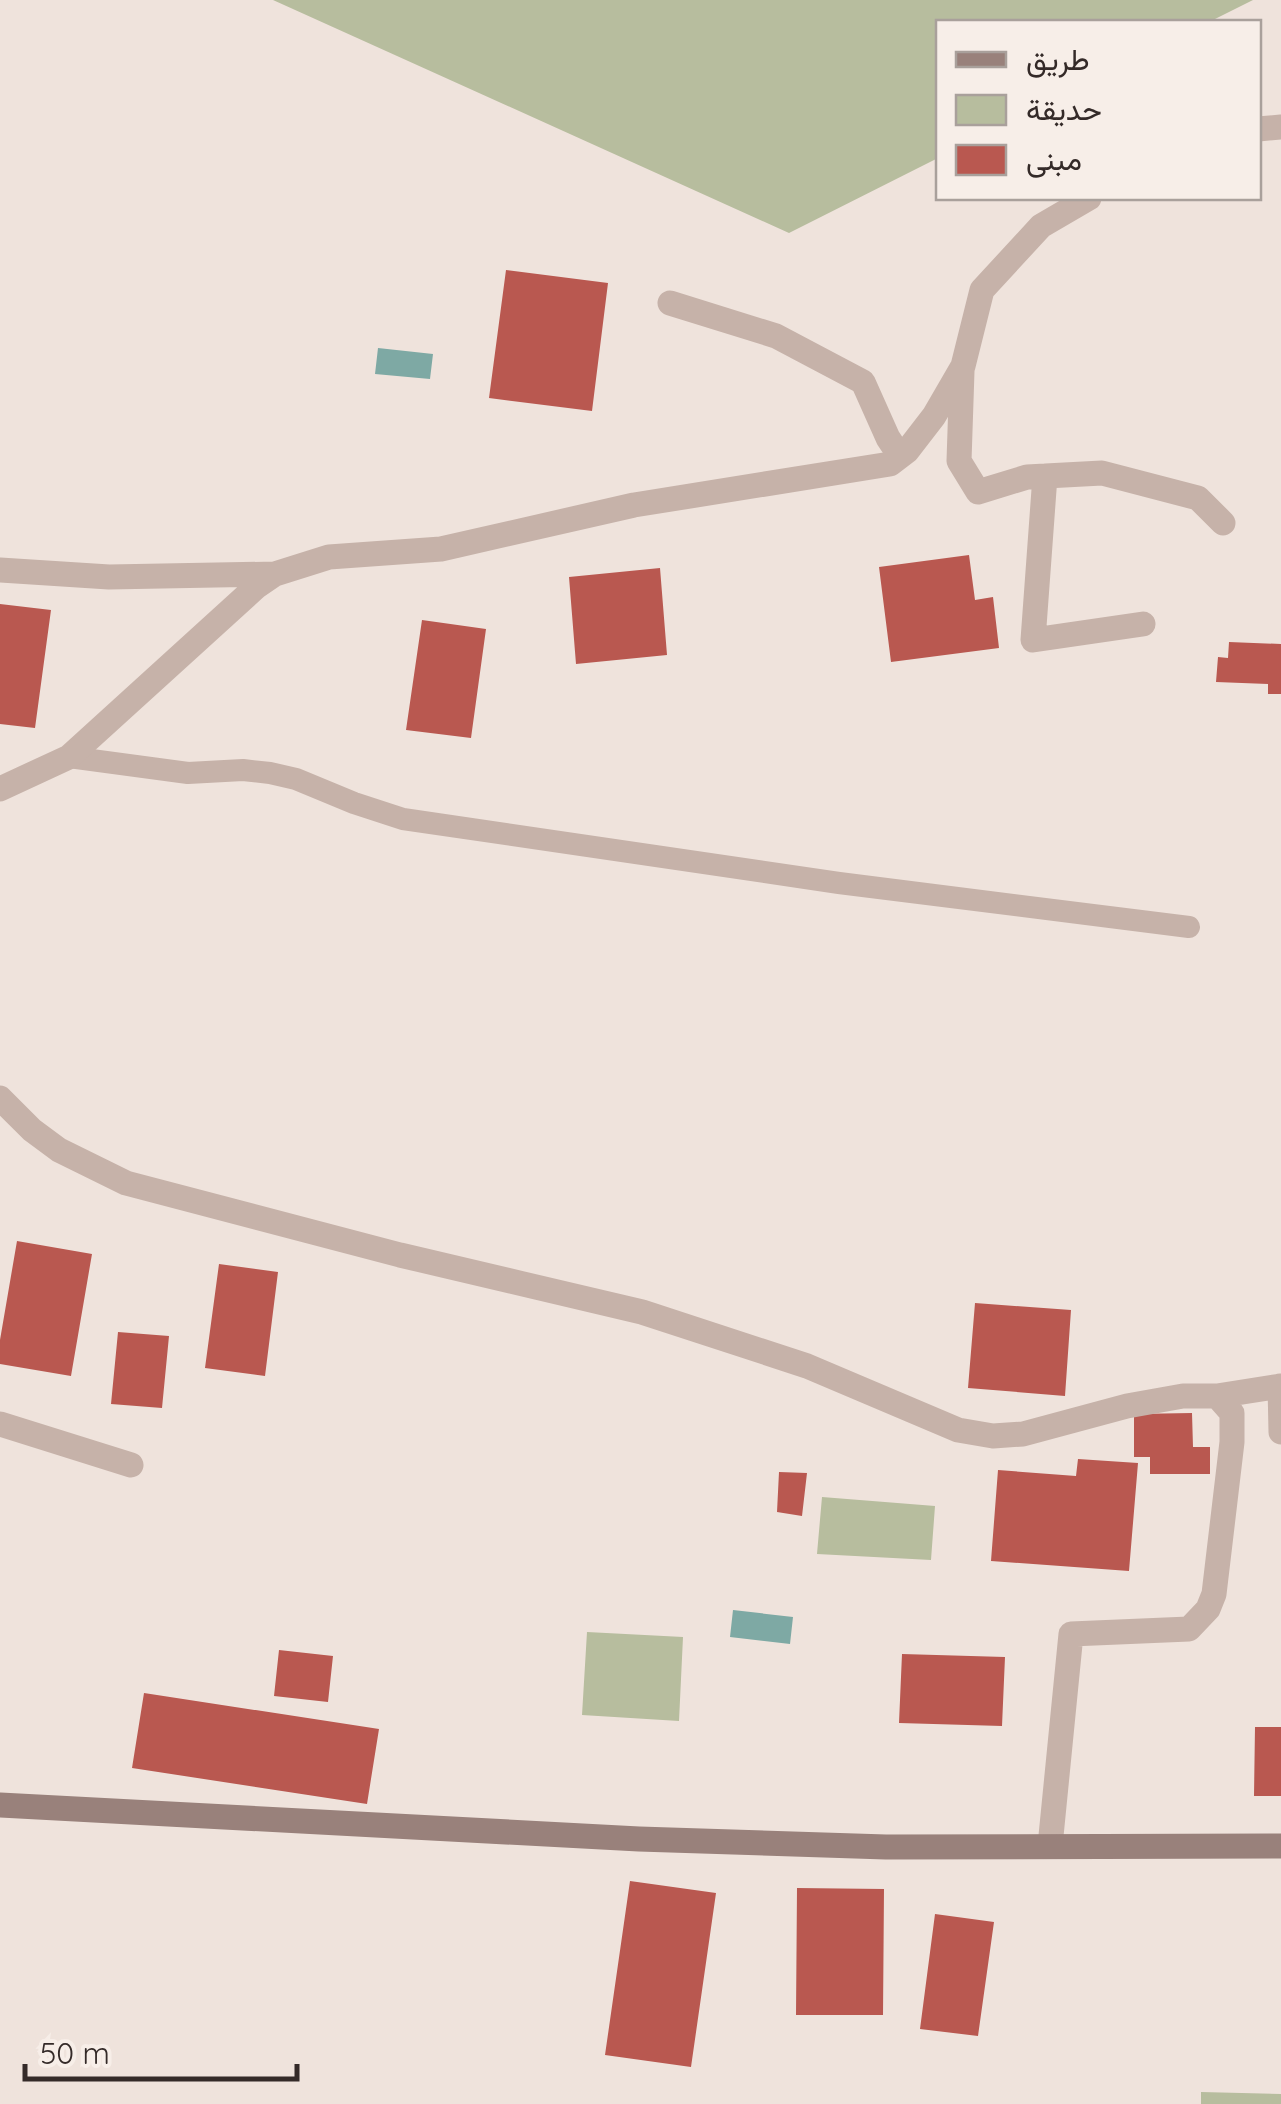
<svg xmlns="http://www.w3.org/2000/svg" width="1281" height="2104" viewBox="0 0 1281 2104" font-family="Quicksand,Vazirmatn,sans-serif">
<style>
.green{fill:#b7bd9e}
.water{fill:#7ea9a4}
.building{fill:#b95850}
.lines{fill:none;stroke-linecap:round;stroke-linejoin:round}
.lane{stroke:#c6b2a9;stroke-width:22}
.street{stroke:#c6b2a9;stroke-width:25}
.secondary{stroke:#99817b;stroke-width:25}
</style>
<rect width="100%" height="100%" fill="#efe3dc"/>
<path class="green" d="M273,0h980l-44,22h-271v136l-149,75z
M822,1497l113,9 -4,54 -114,-6z
M587,1632l96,5 -4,84 -97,-6z
M1201,2092l80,2v10h-80z"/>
<path class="water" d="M378,348l55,6 -3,25 -55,-5z
M733,1610l60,7 -3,27 -60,-7z"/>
<path class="building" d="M506,270l102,13 -16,128 -103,-13z
M969,555l6,45 18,-3 6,51 -108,14 -12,-95z
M660,568l7,87 -91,9 -7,-87z
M0,604l51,6 -16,118 -35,-4z
M422,620l64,9 -15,109 -65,-8z
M1229,642l52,2v50h-13v-10l-52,-2 2,-25 10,1z
M17,1241l75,13 -21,122 -71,-12v-24z
M219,1264l59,8 -13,104 -60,-8z
M975,1303l96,7 -6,86 -97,-8z
M118,1332l51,4 -7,72 -51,-4z
M1192,1413l1,34h17v27h-60v-17h-16v-43z
M1078,1459l60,4 -9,108 -138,-10 7,-91 78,6z
M779,1472l28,1 -5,43 -25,-4z
M279,1650l54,6 -5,46 -54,-6z
M902,1654l103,3 -3,69 -103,-3z
M144,1693l235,36 -12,75 -235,-36z
M1255,1727h26v69h-27z
M630,1881l86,12 -25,174 -86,-12z
M797,1888l87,1 -1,126h-87z
M935,1914l59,8 -16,114 -58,-7z"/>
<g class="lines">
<path class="lane" d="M69,757l119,16 55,-3 27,3 26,6 58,24 49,16 436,64 350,44"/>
<path class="street" d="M1258,129l23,-2
M670,303l106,33 87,46 25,56 12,18
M962,371l-3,90 19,31 49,-15 75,-4 96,25 25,25
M1045,476l-12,164 110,-16
M0,570l109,7 166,-3
M0,789l69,-32 187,-170 19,-13 54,-17 112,-8 193,-44 256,-41 17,-13 27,-35 29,-50 19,-76 59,-64 48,-28
M0,1098l32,32 27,20 67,33 274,72 242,57 165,54 151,64 35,6 30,-2 104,-28 56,-10h34l15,17v29l-18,152 -6,15 -19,20 -118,5 -21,212
M1280,1386l1,46
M1217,1396l64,-10
M0,1424l131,41"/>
<path class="secondary" d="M0,1805l639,34 247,8 395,-1"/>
</g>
<rect x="936" y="20" width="325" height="180" fill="#f7eee8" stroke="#a9a09b" stroke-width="2.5"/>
<rect x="956" y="52" width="50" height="15" fill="#99817b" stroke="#a9a09b" stroke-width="2.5"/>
<text x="1026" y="70" font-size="30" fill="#342a28">طريق</text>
<rect x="956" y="95" width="50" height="30" fill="#b7bd9e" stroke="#a9a09b" stroke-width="2.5"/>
<text x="1026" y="120" font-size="30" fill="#342a28">حديقة</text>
<rect x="956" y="145" width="50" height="30" fill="#b95850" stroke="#a9a09b" stroke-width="2.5"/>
<text x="1026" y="170" font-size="30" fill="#342a28">مبنى</text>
<path d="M25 2064v15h272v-15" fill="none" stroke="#342a28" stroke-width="5"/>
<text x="40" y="2064" font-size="30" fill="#342a28" stroke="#f7eee8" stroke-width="8" paint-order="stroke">50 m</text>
</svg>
